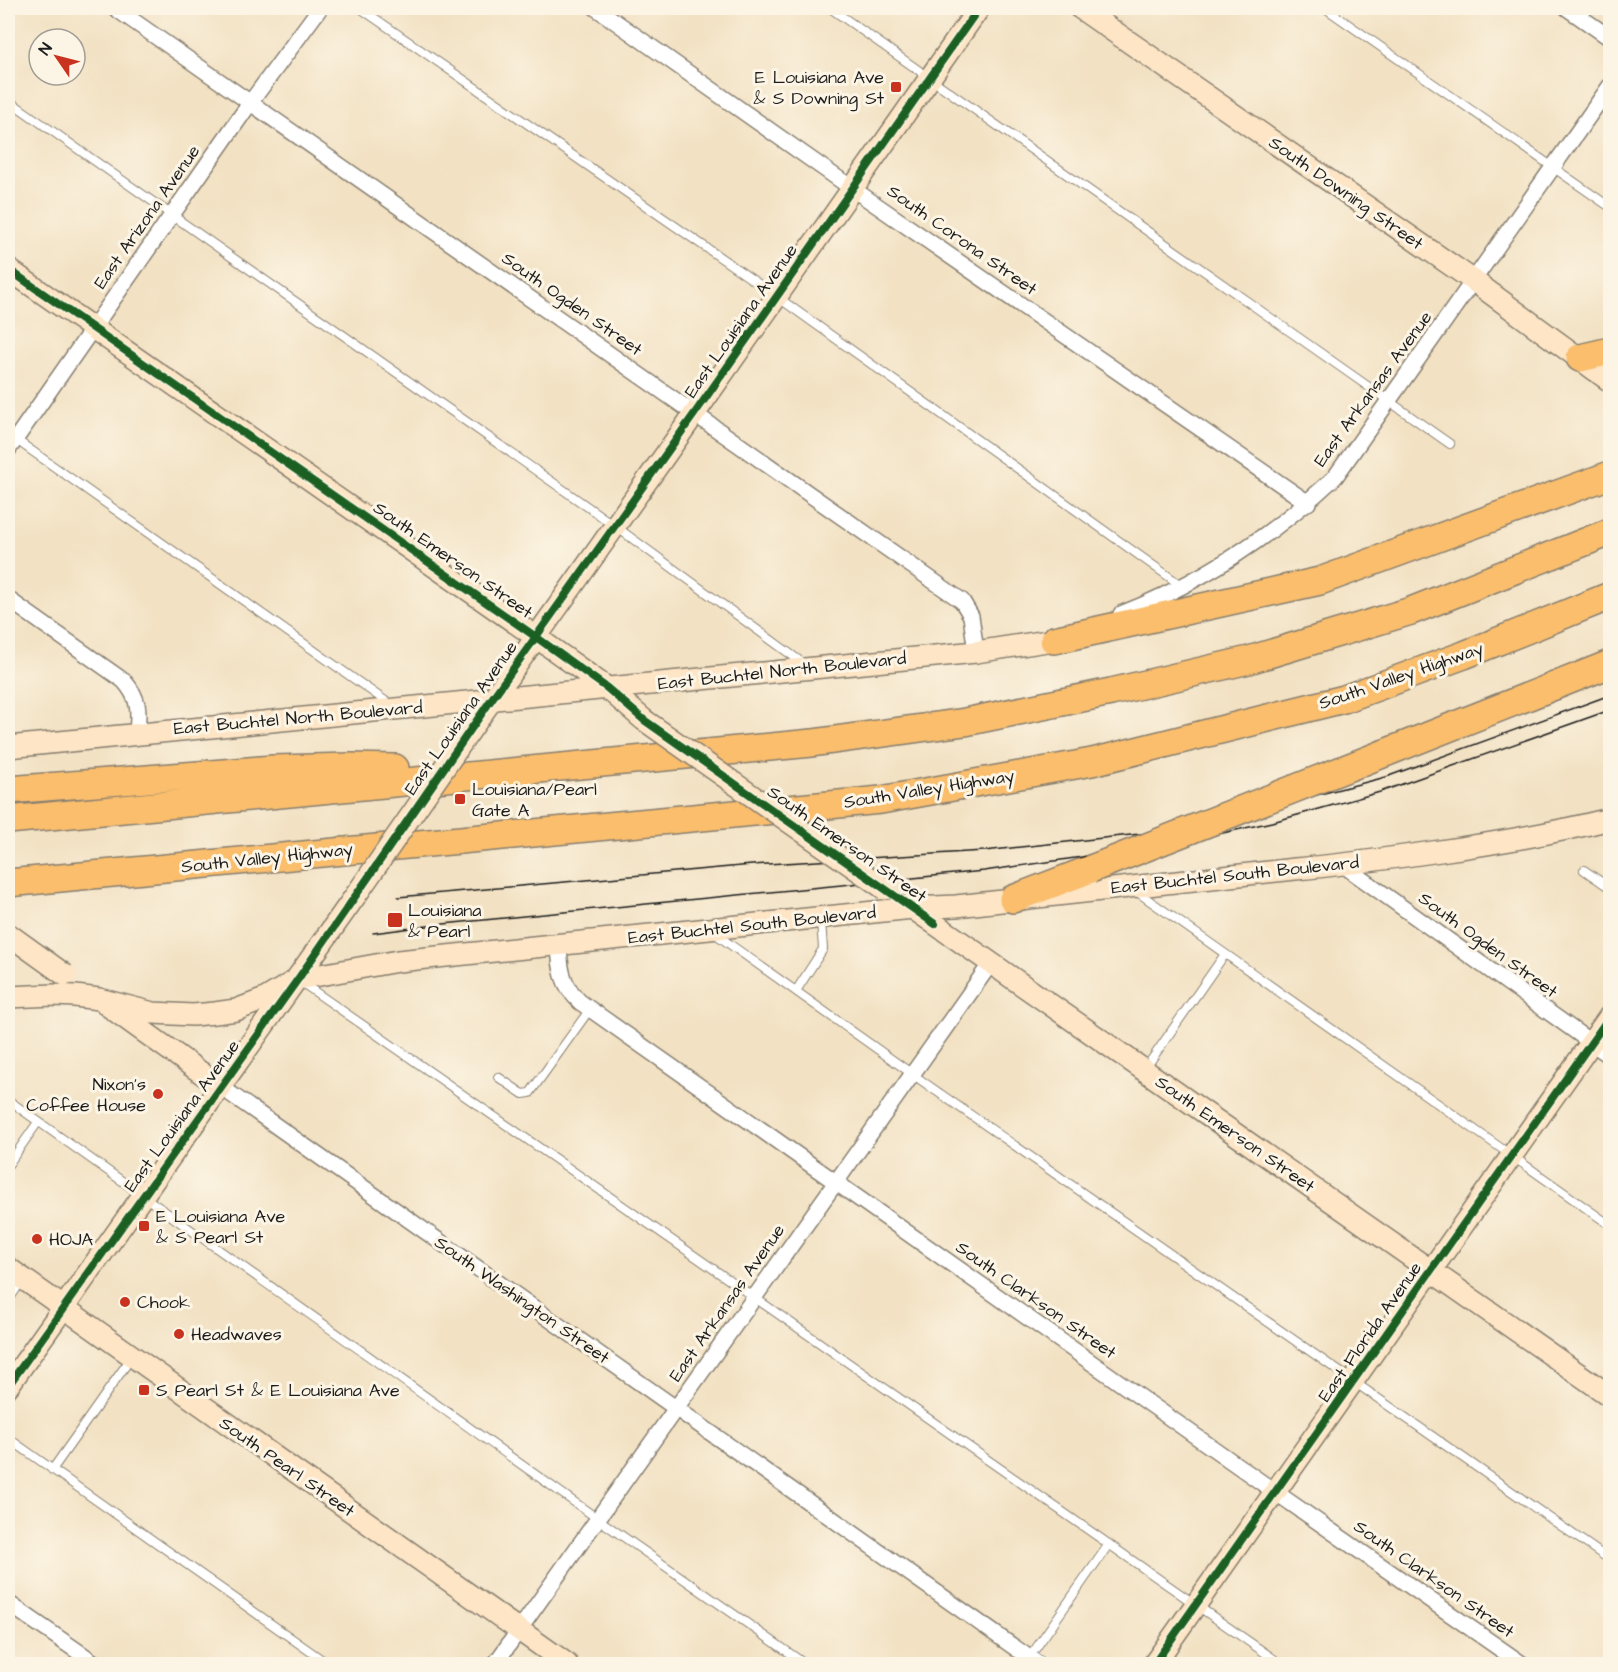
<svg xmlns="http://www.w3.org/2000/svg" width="1618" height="1672" viewBox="0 0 1618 1672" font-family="'Architects Daughter',sans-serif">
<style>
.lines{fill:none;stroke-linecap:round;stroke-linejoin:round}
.lane-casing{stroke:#877e6f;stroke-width:10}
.street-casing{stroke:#877e6f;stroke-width:18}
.secondary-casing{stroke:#877e6f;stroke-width:24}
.highway-casing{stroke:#877e6f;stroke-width:30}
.lane{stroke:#fff;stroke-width:8}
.street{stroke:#fff;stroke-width:15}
.secondary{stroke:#fde5c5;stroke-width:21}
.highway{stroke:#fabe6d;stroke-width:27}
.tram{stroke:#1c1c1c;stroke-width:1.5}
.secondary-bridge-casing{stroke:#877e6f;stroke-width:24;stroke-linecap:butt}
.highway-bridge-casing{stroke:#877e6f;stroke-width:30;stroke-linecap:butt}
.secondary-bridge{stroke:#fde5c5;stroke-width:21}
.highway-bridge{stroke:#fabe6d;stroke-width:27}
.cycleway-casing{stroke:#fcf5e5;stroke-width:11}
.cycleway{stroke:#1b5e20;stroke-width:8}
.poi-dot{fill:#c8321e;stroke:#fcf5e5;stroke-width:2}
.labels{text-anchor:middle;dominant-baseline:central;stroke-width:6;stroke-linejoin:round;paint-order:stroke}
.poi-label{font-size:18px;fill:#1c1c1c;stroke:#fcf5e5;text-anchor:start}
.street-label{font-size:18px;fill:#1c1c1c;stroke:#fcf5e5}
</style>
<rect width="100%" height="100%" fill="#fcf5e5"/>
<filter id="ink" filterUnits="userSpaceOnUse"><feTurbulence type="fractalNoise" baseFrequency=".0167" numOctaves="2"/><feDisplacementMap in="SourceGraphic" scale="12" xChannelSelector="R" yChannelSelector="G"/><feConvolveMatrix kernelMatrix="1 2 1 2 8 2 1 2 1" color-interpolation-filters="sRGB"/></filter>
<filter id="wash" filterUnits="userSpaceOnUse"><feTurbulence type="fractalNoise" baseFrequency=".008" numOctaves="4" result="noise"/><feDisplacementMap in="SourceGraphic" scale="24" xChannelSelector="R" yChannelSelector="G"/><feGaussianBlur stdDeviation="1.35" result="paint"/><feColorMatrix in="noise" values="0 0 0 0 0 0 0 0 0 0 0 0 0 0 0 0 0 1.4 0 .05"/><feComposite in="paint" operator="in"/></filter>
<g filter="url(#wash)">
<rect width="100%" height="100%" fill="#f2e1c2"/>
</g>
<g filter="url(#ink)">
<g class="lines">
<defs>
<path id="lane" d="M360,8l416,288 406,290
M830,8l620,436
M1325,8l285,199
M8,100l607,426 189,138
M8,434l383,271
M1584,870l26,18
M1136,891l474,334
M714,933l218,155 678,472
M301,982l980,682
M796,991l27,-42 -2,-29
M1145,1069l80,-115
M498,1077l25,17 7,-1 60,-84
M8,1100l590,419 207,145
M8,1165l30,-43
M8,1301l14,-21
M8,1438l320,226
M52,1470l79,-112
M1029,1658l80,-114"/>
<path id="street" d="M115,8l847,593 9,15 5,36
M596,8l257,181 455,314
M1567,8l43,30
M8,450l242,-347 70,-95
M8,599l116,82c16,18 15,30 13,52
M1121,614c79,-31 152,-79 214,-137l275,-391
M1343,865l267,191
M559,945c1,24 3,40 21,57l678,478 264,184
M221,1087l817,577
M8,1603l88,61
M495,1664l496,-701"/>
<path id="secondary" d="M1080,8l394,273 136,100
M8,269l528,368 71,51 37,32
M469,732l226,-319 284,-405
M8,747l968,-95 78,-12
M908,905l702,491
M8,997l46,-2 21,1 24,3 54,14 40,2 22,-2 21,-3 29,-11 33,-20 100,-18 515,-53 43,-2 339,-37c49,-4 97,-11 145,-18 57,-8 114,-18 170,-32
M107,1005l114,82
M8,1268l559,396
M8,1386l348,-491
M1154,1664l456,-648"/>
<path id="highway" d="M1580,358l30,-7
M1054,640l266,-59 290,-106
M1385,753l225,-89
M8,790l265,-21 78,-2 44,1
M8,820l804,-77 153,-21 146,-30 138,-32 162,-49 199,-79
M8,883l873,-83 211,-38 252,-63 120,-44 146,-59
M1013,899l78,-30"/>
</defs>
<use href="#lane" class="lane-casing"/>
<use href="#street" class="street-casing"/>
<use href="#secondary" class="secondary-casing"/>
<use href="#highway" class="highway-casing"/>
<use href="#lane" class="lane"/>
<use href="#street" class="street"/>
<use href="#secondary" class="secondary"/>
<use href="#highway" class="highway"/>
<path class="tram" d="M398,897l354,-32 232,-14 202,-22 200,-52 224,-82
M373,933l70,-9 541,-53 195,-28 97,-22 104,-29 230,-82
M8,971h3"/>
<defs>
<path id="secondary-bridge" d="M644,720l241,169
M356,895l113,-163
M8,934l57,41"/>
<path id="highway-bridge" d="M1091,869l294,-116"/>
</defs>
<use href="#secondary-bridge" class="secondary-bridge-casing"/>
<use href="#highway-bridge" class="highway-bridge-casing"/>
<use href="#secondary-bridge" class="secondary-bridge"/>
<use href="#highway-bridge" class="highway-bridge"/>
<defs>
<path id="cycleway" d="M8,269l528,368 71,51 37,32 291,204
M8,1386l290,-407 193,-279 204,-287 284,-405
M1154,1664l456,-648"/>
</defs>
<use href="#cycleway" class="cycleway-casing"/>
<use href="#cycleway" class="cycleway"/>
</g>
</g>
<g class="poi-dot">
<rect x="890" y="81" width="12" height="12" rx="3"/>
<rect x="454" y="793" width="12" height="12" rx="3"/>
<rect x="387" y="912" width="16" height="16" rx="3"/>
<circle cx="158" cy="1094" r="6"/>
<rect x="138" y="1220" width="12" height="12" rx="3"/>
<circle cx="37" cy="1239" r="6"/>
<circle cx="125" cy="1302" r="6"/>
<circle cx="179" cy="1334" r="6"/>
<rect x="138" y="1384" width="12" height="12" rx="3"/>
</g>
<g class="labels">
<g class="poi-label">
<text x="884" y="77" text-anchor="end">E Louisiana Ave<tspan x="884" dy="21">&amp; S Downing St</tspan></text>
<text x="472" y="789">Louisiana/Pearl<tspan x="472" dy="21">Gate A</tspan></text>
<text x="408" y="910">Louisiana<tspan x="408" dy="21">&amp; Pearl</tspan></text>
<text x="146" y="1084" text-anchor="end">Nixon's<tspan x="146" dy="21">Coffee House</tspan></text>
<text x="156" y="1216">E Louisiana Ave<tspan x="156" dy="21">&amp; S Pearl St</tspan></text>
<text x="49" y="1239">HOJA</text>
<text x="137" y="1302">Chook</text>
<text x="191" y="1334">Headwaves</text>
<text x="156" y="1390">S Pearl St &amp; E Louisiana Ave</text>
</g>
<g class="street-label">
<text transform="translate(1346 193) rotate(35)">South Downing Street</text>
<text transform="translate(147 217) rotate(-55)">East Arizona Avenue</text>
<text transform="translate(962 240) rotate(35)">South Corona Street</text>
<text transform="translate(572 304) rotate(35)">South Ogden Street</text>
<text transform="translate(741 321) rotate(-55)">East Louisiana Avenue</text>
<text transform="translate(1373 389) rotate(-54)">East Arkansas Avenue</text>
<text transform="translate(453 560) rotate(35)">South Emerson Street</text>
<text transform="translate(782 671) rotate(-6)">East Buchtel North Boulevard</text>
<text transform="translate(1401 676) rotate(-19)">South Valley Highway</text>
<text transform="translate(298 718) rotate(-5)">East Buchtel North Boulevard</text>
<text transform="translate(461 718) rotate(-55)">East Louisiana Avenue</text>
<text transform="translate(929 789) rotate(-9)">South Valley Highway</text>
<text transform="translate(847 844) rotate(35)">South Emerson Street</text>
<text transform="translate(267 858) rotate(-6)">South Valley Highway</text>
<text transform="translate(1235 875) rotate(-6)">East Buchtel South Boulevard</text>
<text transform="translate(752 925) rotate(-6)">East Buchtel South Boulevard</text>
<text transform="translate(1488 945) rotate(36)">South Ogden Street</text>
<text transform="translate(182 1116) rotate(-54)">East Louisiana Avenue</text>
<text transform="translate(1235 1134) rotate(35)">South Emerson Street</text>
<text transform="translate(522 1300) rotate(35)">South Washington Street</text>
<text transform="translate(1036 1300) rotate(35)">South Clarkson Street</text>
<text transform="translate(727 1303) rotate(-55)">East Arkansas Avenue</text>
<text transform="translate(1370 1332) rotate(-55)">East Florida Avenue</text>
<text transform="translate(287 1467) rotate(35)">South Pearl Street</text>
<text transform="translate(1434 1579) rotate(35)">South Clarkson Street</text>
</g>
</g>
<rect width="1618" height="1672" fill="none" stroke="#fcf5e5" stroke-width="30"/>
<g transform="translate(57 57) rotate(305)"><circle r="28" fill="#fcf5e5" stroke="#a29e95" stroke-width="1.5"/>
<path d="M0-4.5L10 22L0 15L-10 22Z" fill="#c8321e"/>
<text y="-9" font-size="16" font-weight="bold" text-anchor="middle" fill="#1c1c1c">N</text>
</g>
</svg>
